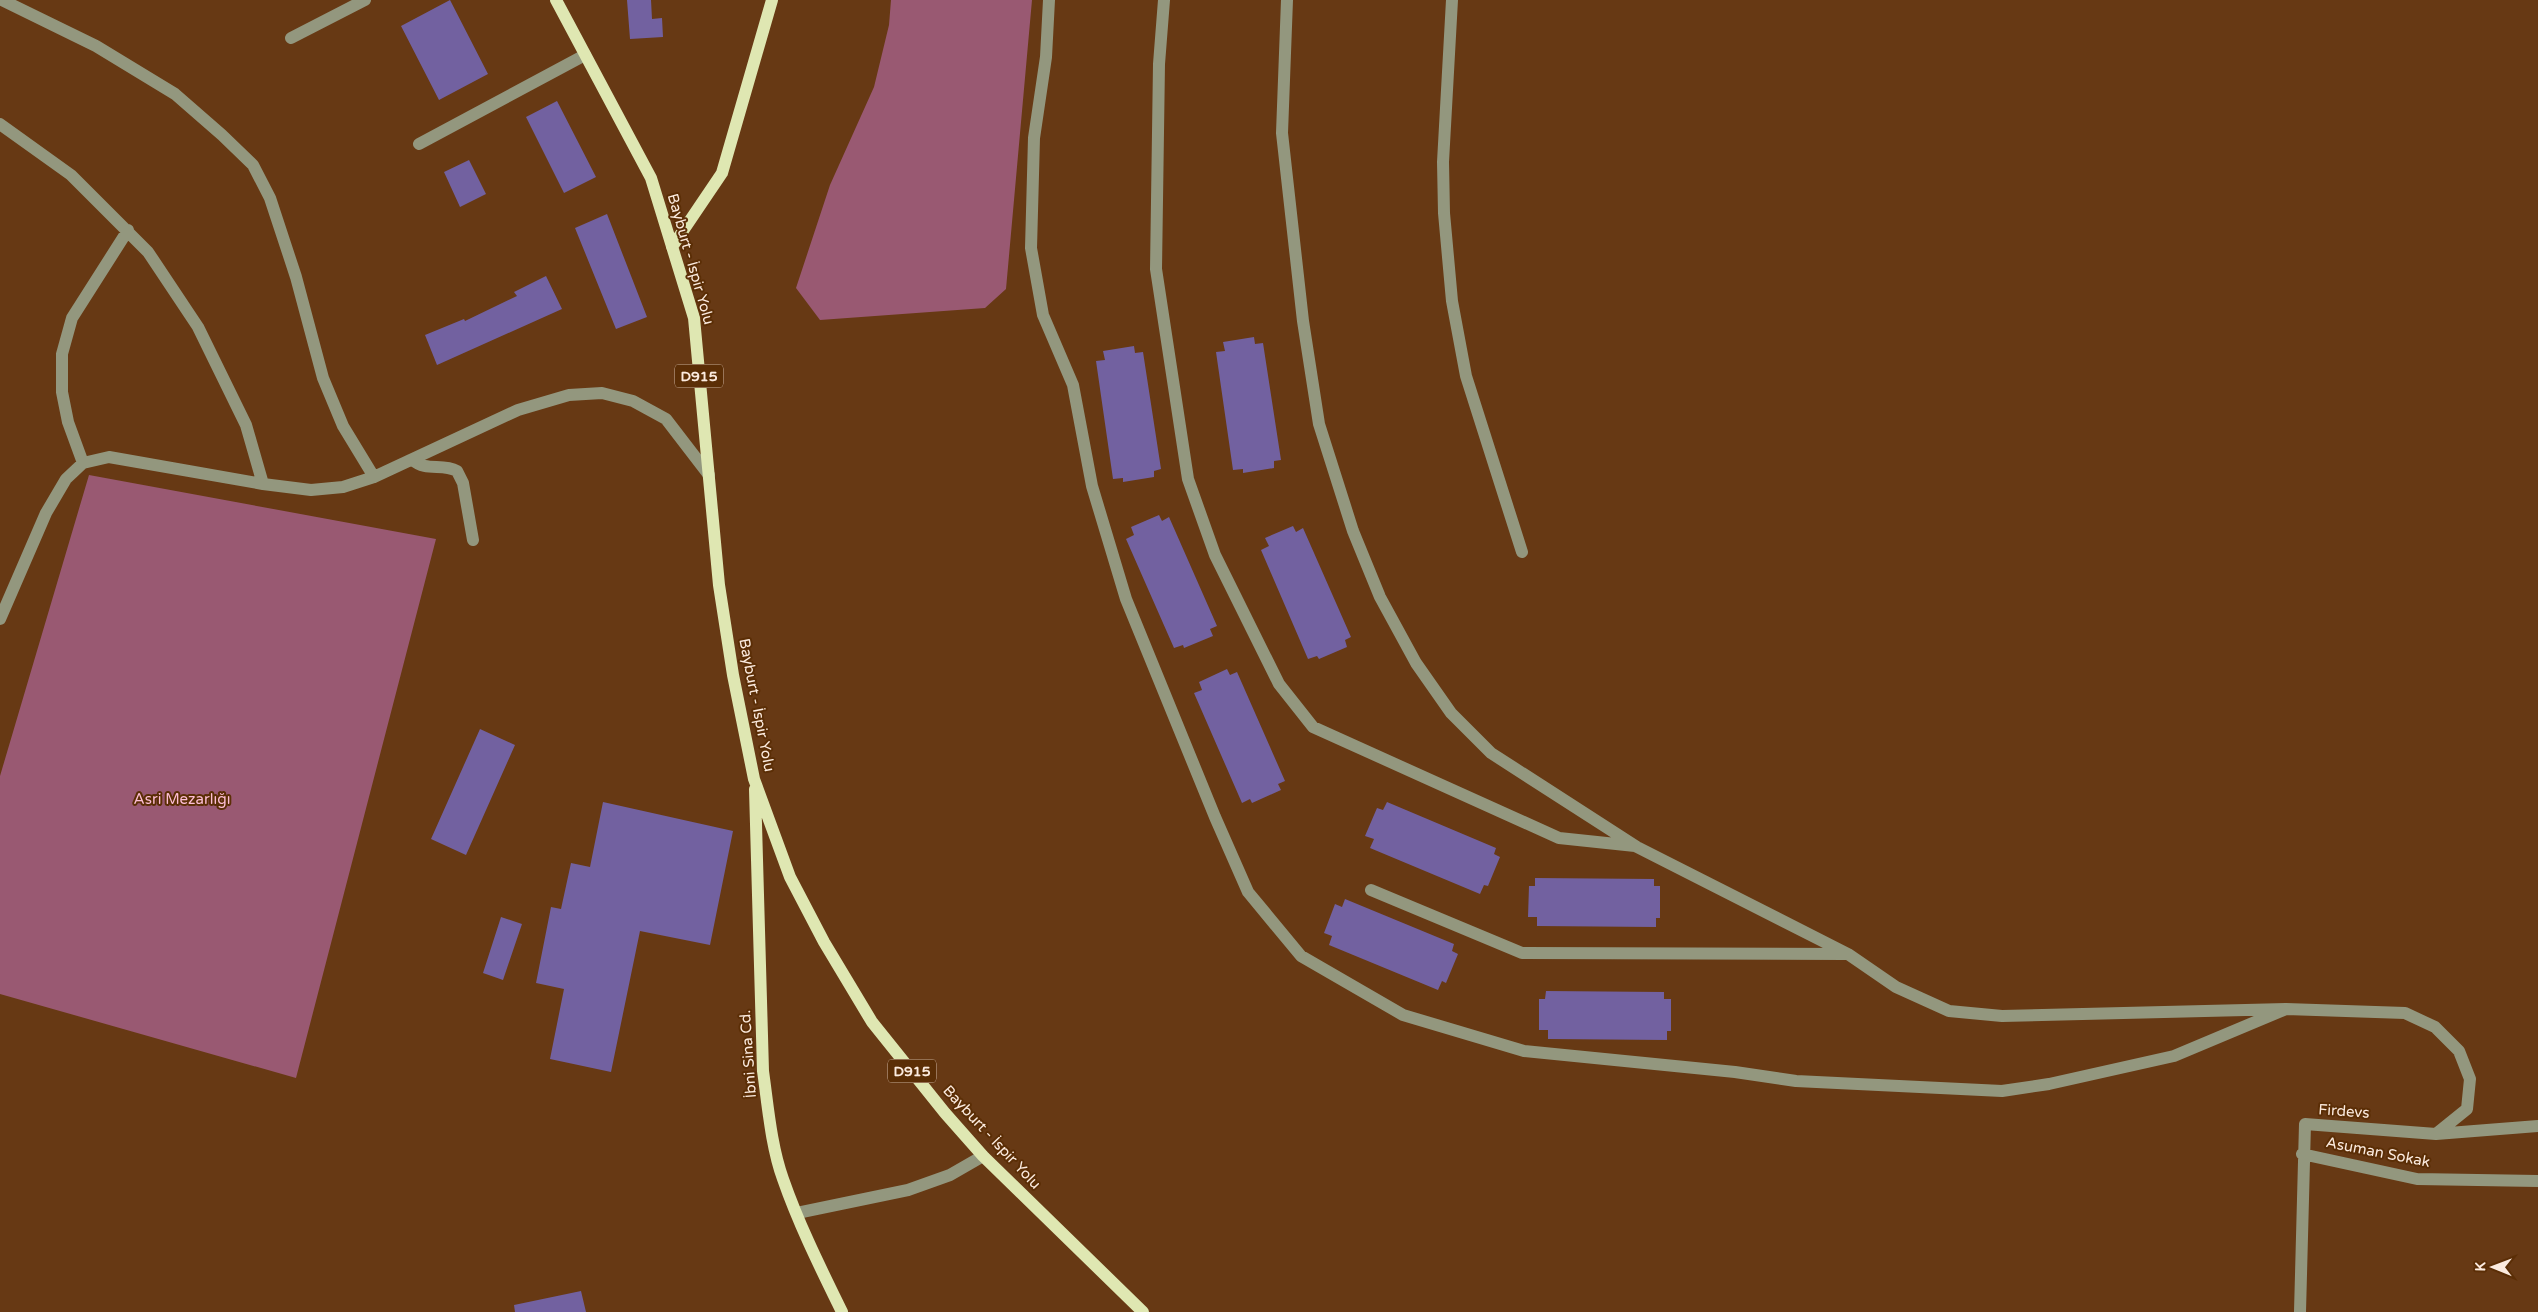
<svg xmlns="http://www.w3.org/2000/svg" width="2538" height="1312" viewBox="0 0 2538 1312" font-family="'Varela Round',sans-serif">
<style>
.green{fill:#995972}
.building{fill:#7261a0}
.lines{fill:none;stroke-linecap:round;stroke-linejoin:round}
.minor{stroke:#93977e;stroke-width:12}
.major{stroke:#dfe7b2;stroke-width:12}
.labels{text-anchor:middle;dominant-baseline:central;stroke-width:4;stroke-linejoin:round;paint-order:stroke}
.shield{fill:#5b2e06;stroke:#ccb29e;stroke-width:1}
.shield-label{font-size:14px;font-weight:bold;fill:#fcebdf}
.street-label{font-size:15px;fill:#fcebdf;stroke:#5b2e06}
.park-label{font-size:15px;fill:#fdbed5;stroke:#5b2e06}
</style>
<rect width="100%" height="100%" fill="#673914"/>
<path class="green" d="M891,0h141l-26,289 -21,19 -165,12 -24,-32 34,-103 44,-98 15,-62z
M89,475l347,64 -140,539 -296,-84v-218z"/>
<path class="building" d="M450,0l38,74 -49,26 -38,-74z
M627,0h24l1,19 10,-1 1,19 -33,2z
M557,101l39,76 -32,16 -38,-76z
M469,160l17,34 -26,13 -16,-35z
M607,214l40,103 -31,12 -41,-101z
M546,276l16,33 -125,56 -12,-30 39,-16 1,2 52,-25 -3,-4z
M1254,337l1,7 8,-1 18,117 -7,1v7l-31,5v-4l-10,1 -17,-118 9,-1 -2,-9z
M1134,346l1,7 8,-1 18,117 -7,2v6l-31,5v-4l-10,1 -17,-118 9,-1 -2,-9z
M1159,515l3,6 7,-4 48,109 -7,3 3,7 -29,12 -1,-3 -9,3 -48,-109 8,-4 -3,-8z
M1293,526l3,6 7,-4 48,109 -6,3 2,7 -28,12 -2,-3 -9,3 -47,-109 8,-4 -4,-8z
M1227,669l3,6 7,-3 48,109 -7,3 3,6 -29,13 -2,-4 -8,4 -48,-110 8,-3 -3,-8z
M480,729l35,16 -49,110 -35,-16z
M603,802l130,29 -23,114 -70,-14 -29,141 -61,-13 14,-70 -28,-6 15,-76 10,2 10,-46 19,4z
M1387,802l109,46 -2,6 6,3 -12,29 -4,-1 -4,9 -110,-46 4,-9 -9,-3 12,-28 6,2z
M1535,878l119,1v7h6v32h-4v9l-119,-1v-9h-9l1,-31h6z
M1345,899l109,45 -2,7 6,3 -12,29 -4,-2 -4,9 -109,-45 3,-9 -8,-3 11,-29 7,3z
M501,917l21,7 -19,56 -20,-7z
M1546,991l118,1v7h7v32h-4v9l-119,-1v-9h-9v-31h6z
M581,1291l5,21h-71l-1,-7z"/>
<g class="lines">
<path class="minor" d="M2,0l94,46 79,48 47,41 31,30 17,33 26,79 27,101 20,48 31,51
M1049,0l-3,57 -12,81 -3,110 12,67 30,70 19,101 34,113 89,218 33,75 53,64 102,59 121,36 211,21 61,9 206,10 47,-7 125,-28 112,-47
M1164,0l-5,64 -3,205 32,210 27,76 64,129 34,43 246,111 76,8
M1287,0l-5,133 21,188 16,103 34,107 27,66 36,66 35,50 40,40 146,94 211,107 48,33 53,24 53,5 284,-7 119,4 30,14 24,24 11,28 -3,30 -31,25
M1452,0l-9,162 1,51 8,88 14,75 56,176
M291,38l74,-38
M0,124l71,51 77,77 50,75 48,98 17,59
M419,144l166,-89
M413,460c13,12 29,3 44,11l6,12 10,57
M83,463l-15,-41 -6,-30v-38l10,-36 56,-88
M0,619l46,-106 20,-34 17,-16 26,-6 154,27 48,6 32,-3 31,-10 144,-67 51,-15 33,-2 31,8 33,18 43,56
M1371,890l151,63 324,1
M2302,1154l115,25 121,2
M797,1213l111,-23 42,-15 33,-19
M2300,1312l5,-188 131,10 102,-8"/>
<path class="major" d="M556,0l95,178 43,140 25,267 14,90 21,104 36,98 34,65 48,80 73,91 38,43 160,156
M672,247l50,-74 50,-173
M755,789l8,282c5,35 8,75 20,108 16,46 38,90 59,133"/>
</g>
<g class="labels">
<g class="shield">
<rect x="675" y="364.5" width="48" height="23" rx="4"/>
<rect x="888" y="1059.5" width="48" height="23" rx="4"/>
</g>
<g class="shield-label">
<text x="699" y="376">D915</text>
<text x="912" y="1071">D915</text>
</g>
<g class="street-label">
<text transform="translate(691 259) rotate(74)">Bayburt - İspir Yolu</text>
<text transform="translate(757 705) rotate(79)">Bayburt - İspir Yolu</text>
<text transform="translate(748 1054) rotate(-94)">İbni Sina Cd.</text>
<text transform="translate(2344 1111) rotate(4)">Firdevs</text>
<text transform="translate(992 1137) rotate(47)">Bayburt - İspir Yolu</text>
<text transform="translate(2378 1152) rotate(11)">Asuman Sokak</text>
</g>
<g class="park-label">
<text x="182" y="799">Asri Mezarlığı</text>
</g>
</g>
<g transform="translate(2493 1267) rotate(271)" stroke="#5b2e06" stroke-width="4" paint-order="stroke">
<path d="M0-4L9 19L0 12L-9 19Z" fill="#fcebdf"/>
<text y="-8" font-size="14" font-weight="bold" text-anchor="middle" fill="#fcebdf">K</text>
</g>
</svg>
